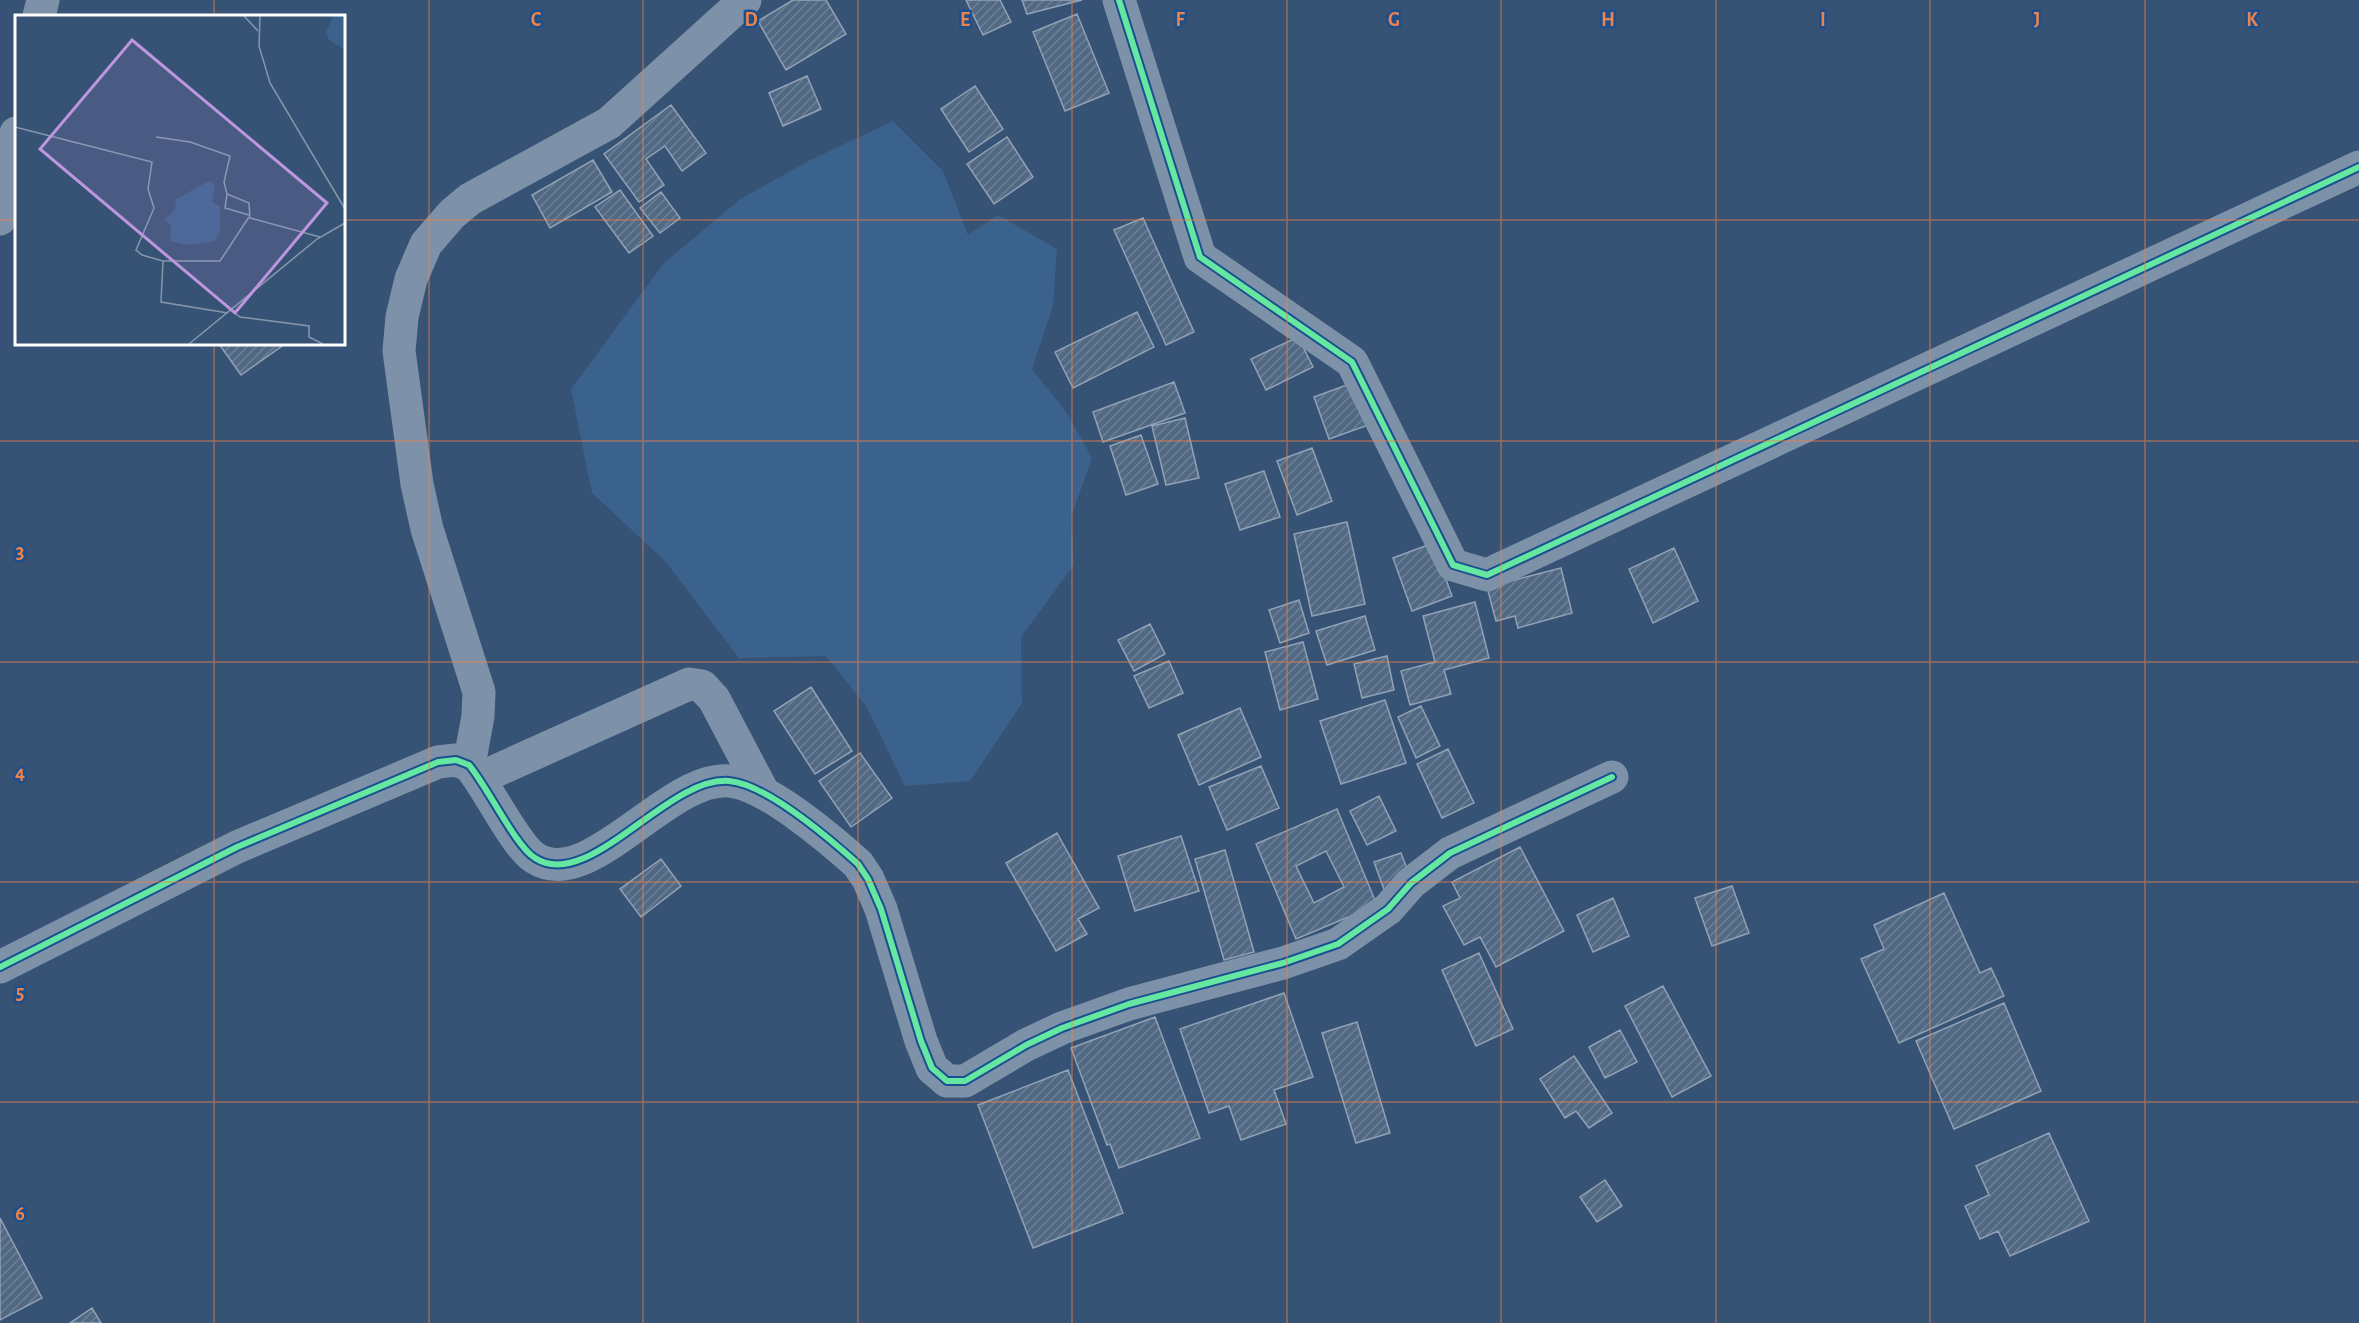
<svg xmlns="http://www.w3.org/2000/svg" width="2359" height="1323" viewBox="0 0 2359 1323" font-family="'Alegreya Sans',sans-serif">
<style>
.water{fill:#3b618d}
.building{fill:url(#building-hatch);stroke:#92a2b6;stroke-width:1.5;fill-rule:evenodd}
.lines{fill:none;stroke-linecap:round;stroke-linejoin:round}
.minor{stroke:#7d92a8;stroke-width:33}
.cycleway-casing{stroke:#1b4f8f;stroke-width:10}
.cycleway{stroke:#66e7a1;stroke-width:6}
.grid{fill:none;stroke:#ee8249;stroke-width:1.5;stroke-opacity:0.55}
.inset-road{fill:none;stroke:#8697ac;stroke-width:1.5}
.view{fill:#bd96df;fill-opacity:0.15;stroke:#bd96df;stroke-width:3}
.inset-edge{fill:none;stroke:#fff;stroke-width:3}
.grid-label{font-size:20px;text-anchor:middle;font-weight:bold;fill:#ee8249;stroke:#1b4f8f;stroke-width:5;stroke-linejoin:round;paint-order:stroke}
</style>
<defs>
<pattern id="building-hatch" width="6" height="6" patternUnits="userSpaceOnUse" patternTransform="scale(1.5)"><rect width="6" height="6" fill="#526984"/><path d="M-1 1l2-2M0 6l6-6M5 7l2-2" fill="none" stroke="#6c8096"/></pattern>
</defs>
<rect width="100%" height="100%" fill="#365274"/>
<path class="water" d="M893,121l50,50 25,64 30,-20 59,34 -4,57 -21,63 35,44 25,45 -21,59 3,48 -53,72 1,66 -52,78 -65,5 -39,-80 -40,-50 -87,2 -74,-97 -73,-68 -21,-104 93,-126 75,-63 69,-39z"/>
<path class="building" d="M793,0h33l20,34 -60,36 -28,-49z
M966,0h34l11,22 -28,13z
M1022,0h60l-55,14z
M1077,14l32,79 -44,18 -32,-79z
M807,76l14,33 -38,17 -14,-33z
M975,86l28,43 -34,23 -28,-43z
M671,105l35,48 -24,18 -17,-25 -19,13 18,26 -25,17 -35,-48z
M1007,137l26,40 -39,27 -27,-40z
M593,160l19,32 -62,36 -18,-33z
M620,190l33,46 -24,17 -34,-46z
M661,192l19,26 -20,15 -20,-25z
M1143,218l51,114 -28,13 -52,-115z
M1137,312l17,35 -81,41 -18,-36z
M1298,337l15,30 -47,23 -15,-31z
M219,344h66l-44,31z
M1174,382l11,31 -82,29 -10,-30z
M1355,382l16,42 -42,15 -15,-42z
M1185,418l14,60 -33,7 -14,-59z
M1141,435l17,49 -32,11 -16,-49z
M1312,448l20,53 -35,14 -20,-54z
M1264,471l16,46 -40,13 -15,-46z
M1347,522l18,82 -53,12 -18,-82z
M1433,543l19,53 -40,15 -19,-53z
M1674,548l24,53 -45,22 -24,-54z
M1561,568l11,45 -54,15 -3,-12 -19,5 -9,-34z
M1299,600l10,33 -29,10 -11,-33z
M1475,602l14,56 -45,12 7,24 -41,11 -9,-34 34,-9 -12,-46z
M1365,616l10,34 -48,15 -11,-34z
M1150,624l15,30 -31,17 -16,-31z
M1303,642l15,57 -38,11 -15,-58z
M1387,656l7,34 -32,8 -8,-34z
M1169,661l14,32 -34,15 -15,-32z
M811,687l41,64 -37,23 -41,-63z
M1385,700l21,63 -65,21 -21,-63z
M1421,706l19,40 -24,12 -18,-41z
M1240,708l21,49 -62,28 -21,-50z
M1448,749l26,54 -32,15 -25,-54z
M860,753l32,45 -41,29 -32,-46z
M1261,766l18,42 -52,22 -18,-43z
M1379,796l17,35 -29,14 -17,-34z
M1337,809l40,96 -81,34 -40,-95zM1326,851l18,36 -30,16 -18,-37z
M1057,833l42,75 -21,11 9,15 -31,17 -50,-88z
M1181,836l18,55 -64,20 -17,-55z
M1520,847l44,84 -68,36 -16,-30 -16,8 -21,-39 17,-8 -8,-16z
M1225,850l29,102 -30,8 -29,-101z
M1401,853l11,29 -27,10 -11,-30z
M661,859l20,27 -40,31 -21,-28z
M1732,886l17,47 -37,13 -17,-48z
M1944,893l36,80 11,-5 13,28 -105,47 -38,-84 23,-10 -10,-24z
M1613,898l16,38 -36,16 -16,-37z
M1479,953l34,76 -37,17 -34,-76z
M1663,986l48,90 -39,21 -47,-91z
M1284,993l29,84 -39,13 12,34 -45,16 -12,-34 -20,7 -29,-84z
M2004,1003l37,88 -87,38 -38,-88z
M1155,1017l45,121 -81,30 -9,-24 -3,1 -36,-97z
M1357,1022l33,111 -34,10 -34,-110z
M1620,1030l17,32 -32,16 -16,-31z
M1574,1056l38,57 -23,15 -13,-17 -11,7 -25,-39z
M1068,1070l55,143 -90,35 -55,-143z
M2049,1133l40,88 -79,35 -12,-25 -18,8 -15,-33 24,-11 -13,-29z
M1605,1180l17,26 -25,16 -17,-25z
M0,1218l42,80 -42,22z
M92,1308l9,15h-31z"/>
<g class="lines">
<path class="minor" d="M1119,0l81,257 152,105 101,203 34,10 872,-408
M39,16l4,-16
M0,219l16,-86
M469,765l9,-49 1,-24 -52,-163 -10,-45 -18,-133 3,-34 9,-38 15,-35 26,-30 18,-15 139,-76 136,-123
M480,778l209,-94 13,2 12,13 48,91
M0,967l237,-120 201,-85 18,-2 13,5c18,21 47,82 66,93 54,35 132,-82 194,-77 37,3 101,58 129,83l10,15 13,30 40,132 11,27 15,13h18l61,-36 36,-17 67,-24 154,-41 55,-19 50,-35 23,-26 39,-30 162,-76"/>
<defs>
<path id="cycleway" d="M1119,0l81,257 152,105 101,203 34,10 872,-408
M0,967l237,-120 201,-85 18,-2 13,5c18,21 47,82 66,93 54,35 132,-82 194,-77 37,3 101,58 129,83l10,15 13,30 40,132 11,27 15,13h18l61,-36 36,-17 67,-24 154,-41 55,-19 50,-35 23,-26 39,-30 162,-76"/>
</defs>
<use href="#cycleway" class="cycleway-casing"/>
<use href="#cycleway" class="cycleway"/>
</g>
<path class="grid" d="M214,0v16M429,0v1323M643,0v1323M858,0v1323M1072,0v1323M1287,0v1323M1501,0v1323M1716,0v1323M1930,0v1323M2145,0v1323M0,220h16M344,220h2015M214,344v979M0,441h2359M0,662h2359M0,882h2359M0,1102h2359"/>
<g transform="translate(15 15)">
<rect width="330" height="330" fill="#365274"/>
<path d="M318,1h12v34l-16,-10 -3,-8zM194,166l6,4 -3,16 8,6v24l-5,10 -27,4 -18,-4 1,-15 -6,-7 10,-9 1,-11z" fill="#3b618d"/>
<path class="inset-road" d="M229,1l14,15M245,1l-1,30 11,37 75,126M0,112l137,35 -4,27 6,19 -18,42 6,5 21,6 -2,41 67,11M141,122l34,5 40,14 -6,26 3,12 22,9 1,15 70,19M212,179l-2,14 24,7M148,246h57l29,-44M216,295l9,7 69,9v11l14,7M174,329l128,-105 28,-16"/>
<path class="view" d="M117,25l195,163 -92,110 -195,-164z"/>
<rect width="330" height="330" class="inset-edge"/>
</g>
<g class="grid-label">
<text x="536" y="26">C</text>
<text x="751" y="26">D</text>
<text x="965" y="26">E</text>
<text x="1180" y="26">F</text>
<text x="1394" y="26">G</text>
<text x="1608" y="26">H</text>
<text x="1823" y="26">I</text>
<text x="2037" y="26">J</text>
<text x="2252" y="26">K</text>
<text x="20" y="558">3</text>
<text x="20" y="779">4</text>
<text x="20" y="999">5</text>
<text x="20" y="1220">6</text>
</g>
</svg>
